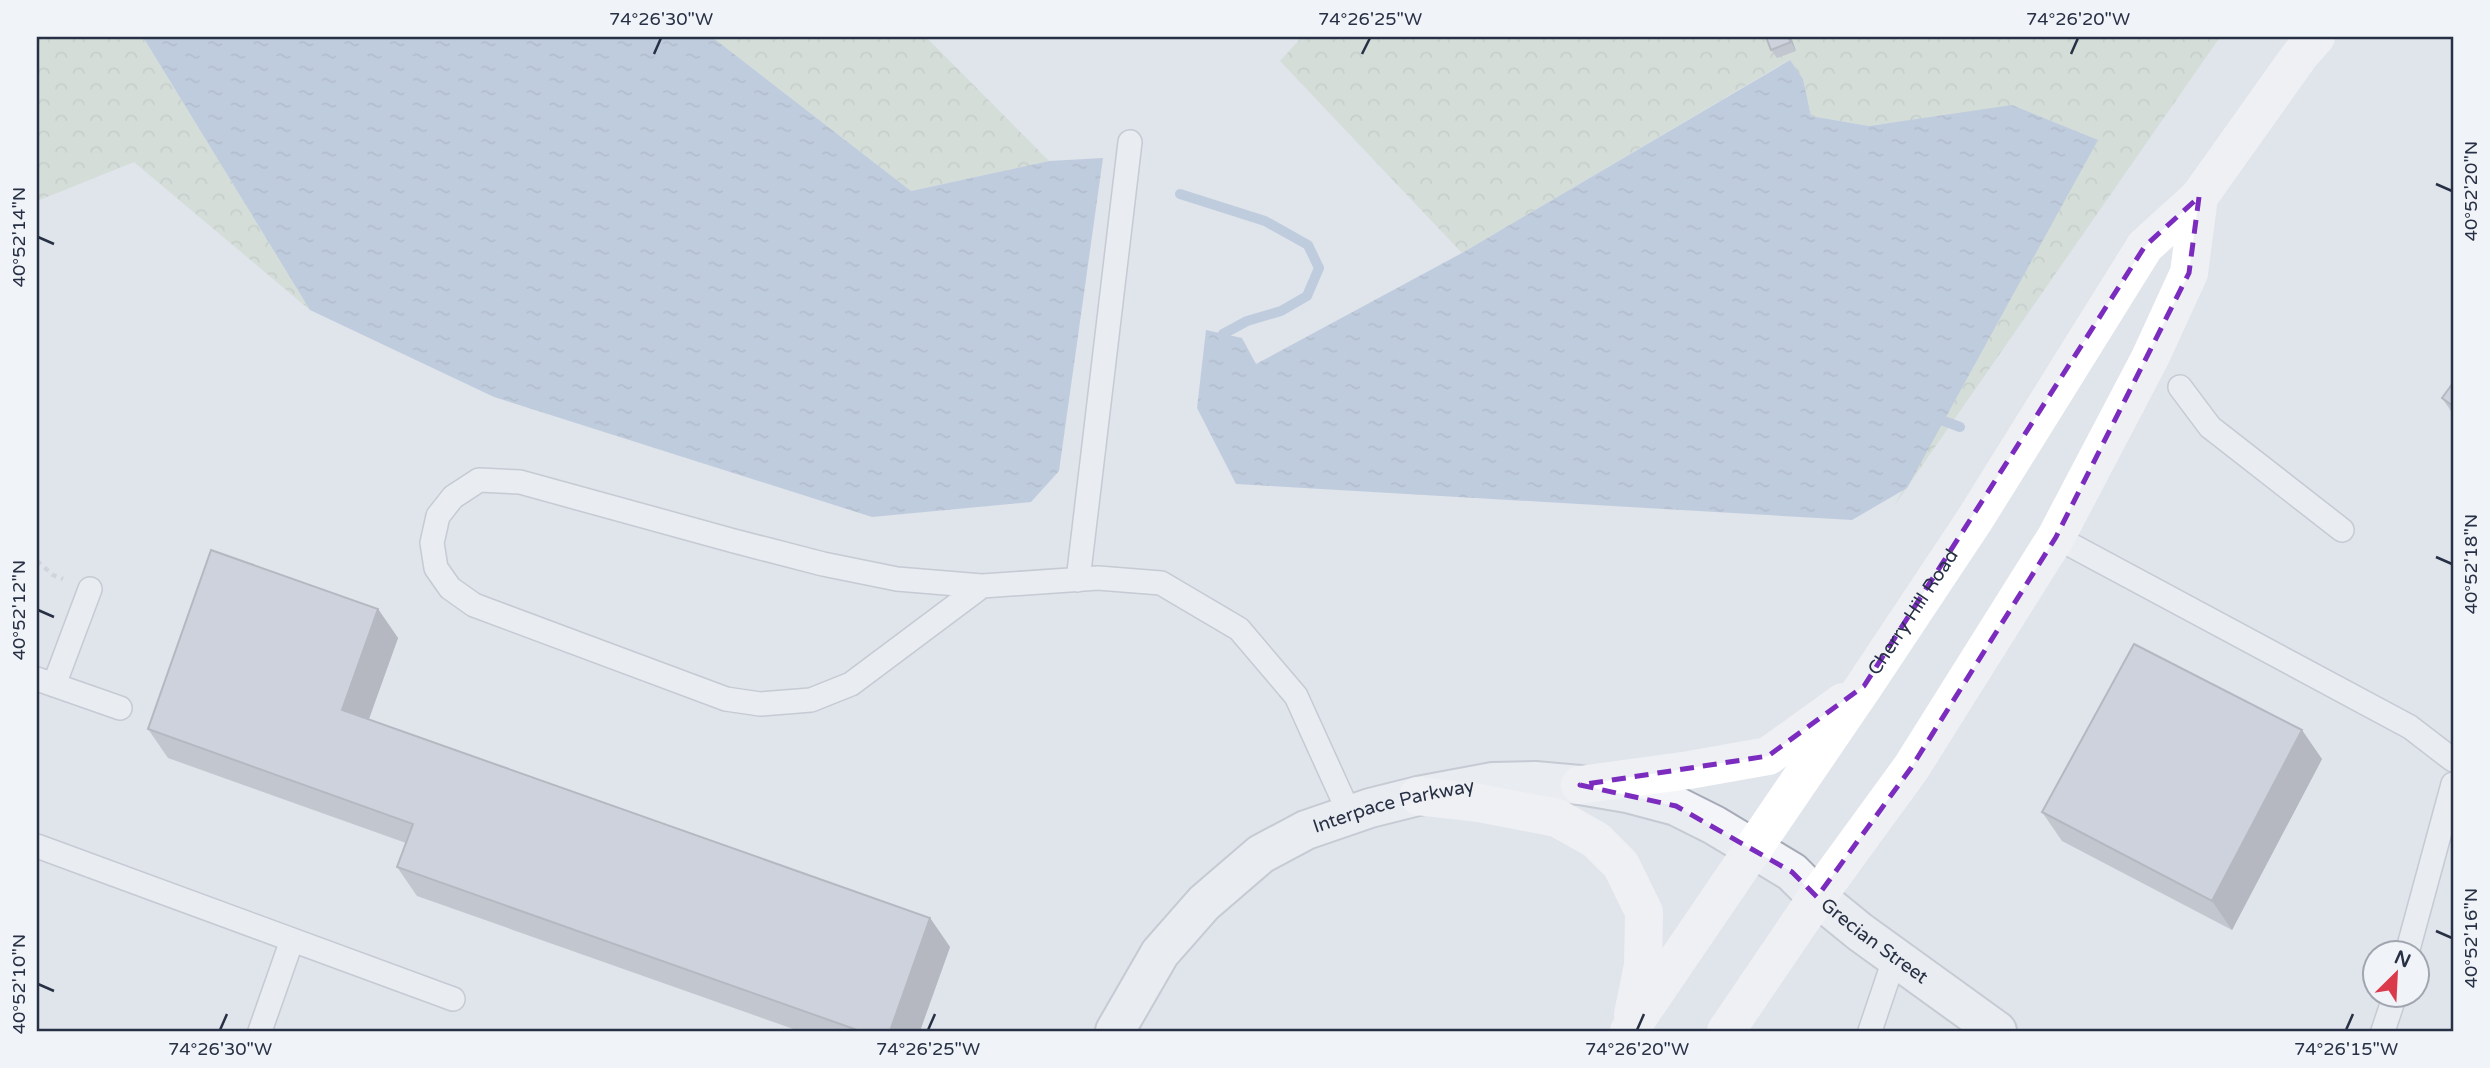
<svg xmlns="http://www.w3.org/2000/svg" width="2490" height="1068" viewBox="0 0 2490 1068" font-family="'Varela Round',sans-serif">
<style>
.forest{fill:url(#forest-crowns)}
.water{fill:url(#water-ripples)}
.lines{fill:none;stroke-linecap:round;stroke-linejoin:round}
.stream{stroke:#98b0ce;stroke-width:10}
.lane-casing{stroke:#a5aab6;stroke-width:26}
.street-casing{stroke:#a5aab6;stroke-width:42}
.path{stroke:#bec2c9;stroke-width:4.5;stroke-dasharray:5 5;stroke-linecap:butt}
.lane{stroke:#f3f5f8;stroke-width:23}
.street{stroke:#f3f5f8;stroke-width:38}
.secondary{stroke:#fff;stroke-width:38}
.wall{fill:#9da3ad}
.shaded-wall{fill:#80848d}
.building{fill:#b7bdc9;stroke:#80848d;stroke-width:2}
.marked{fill:none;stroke:#7b2cbf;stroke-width:5;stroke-dasharray:14 9;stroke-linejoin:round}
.ticks{fill:none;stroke:#273044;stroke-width:2.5}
.labels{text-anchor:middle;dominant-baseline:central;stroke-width:5;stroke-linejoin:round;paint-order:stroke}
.street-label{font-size:19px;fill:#273044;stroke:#f0f3f8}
.neatline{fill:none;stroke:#273044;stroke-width:2.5}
.ticks-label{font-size:18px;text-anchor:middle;fill:#273044}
</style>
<defs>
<pattern id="forest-crowns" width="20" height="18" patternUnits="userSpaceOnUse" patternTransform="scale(1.75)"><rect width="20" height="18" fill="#c5d5c1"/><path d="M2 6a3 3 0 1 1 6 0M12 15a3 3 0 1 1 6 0" fill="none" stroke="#a9b7a7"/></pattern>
<pattern id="water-ripples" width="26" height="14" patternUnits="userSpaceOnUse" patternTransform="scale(1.75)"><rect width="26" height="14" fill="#98b0ce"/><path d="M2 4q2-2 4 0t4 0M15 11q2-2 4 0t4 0" fill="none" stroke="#7c90a9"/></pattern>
</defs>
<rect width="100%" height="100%" fill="#e0e4eb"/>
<path class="forest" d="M37,37h106l167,273 -176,-148 -97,39z
M712,37h214l123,124 -138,30z
M1302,37h918l-326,469 203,-365 -85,-35 -143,20 -58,-10 -8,-37 -14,-19 -327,193 -182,-192z"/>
<path class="water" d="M143,37h569l199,154 138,-30 54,-3 -44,313 -28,31 -159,15 -378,-120 -184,-87z
M1790,60l13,19 8,37 58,10 143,-21 86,35 -191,348 -55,32 -616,-36 -39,-76 9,-78 36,8 14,26 206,-111z"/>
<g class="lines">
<path class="stream" d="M1180,194l85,27 43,24 11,23 -12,28 -26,15 -34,10 -24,13 2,14
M1933,417l27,10"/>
<defs>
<path id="lane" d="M2180,387l30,40 132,103
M2056,537l354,190 43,33
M1078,580l52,-438
M982,586l-131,98 -40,16 -51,4 -34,-5 -252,-94 -24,-17 -14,-20 -4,-25 6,-27 15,-19 26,-17 41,2 214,59 89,23 74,15 85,7 116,-8 63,5 78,46 57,67 54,119
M37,679l83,29
M54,685l36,-96
M37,846l416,153
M2407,953l46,-169
M260,1031l32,-91
M1870,1031l25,-74
M2383,1031l12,-36"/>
<g id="street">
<path id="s1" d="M1115,1031l45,-78 44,-50 57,-49 45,-24 64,-22 48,-12 75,-14 42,-1 45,4 47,8 49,13 38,19 78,47 25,25 43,35 137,99"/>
</g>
</defs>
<use href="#lane" class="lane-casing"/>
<use href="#street" class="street-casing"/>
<path class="path" d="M37,561l16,14 10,4"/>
<use href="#lane" class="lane"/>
<use href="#street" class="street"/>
<g class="secondary">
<path d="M1580,785l109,-15 79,-14 75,-54"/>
<path d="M1418,796l61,7 78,15 39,22 25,25 23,47 -1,53 -10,49"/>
<path id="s2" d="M1629,1031l235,-345 111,-167 170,-273 54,-49 101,-142 16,-18"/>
<path d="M1726,1031l91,-134 94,-129 145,-231 94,-179 39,-85 10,-76"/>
</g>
</g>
<path class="wall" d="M1791,37l5,14 -19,7 -6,-8z
M2453,383v31l-11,-16z
M378,609l20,29 -29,81 561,199 20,29 -30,84h-121l-382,-135 -20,-29 9,-24 -238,-85 -20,-29z
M2322,759l-90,171 -170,-89 -20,-29z"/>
<path class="shaded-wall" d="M1788,37h3l5,14 -5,-9z
M378,609l20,29 -36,100 -20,-28z
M2302,730l20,29 -90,171 -20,-29z
M930,918l20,29 -30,84h-30z"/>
<path class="building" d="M1766,37h22l3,5 -20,8z
M2453,383v23l-11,-8z
M211,550l167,59 -36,101 588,208 -40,113h-30l-463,-164 16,-43 -265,-95z
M2134,644l168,86 -90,171 -170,-89z"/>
<path d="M0 0H2490V1068H0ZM2199,197l-10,76 -133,264 -145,231 -94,129 -25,-25 -116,-66 -96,-21 188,-29 96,-70 281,-440z" fill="#e0e4eb" fill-opacity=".55" fill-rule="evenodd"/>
<path class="marked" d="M2199,197l-10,76 -133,264 -145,231 -94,129 -25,-25 -116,-66 -96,-21 188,-29 96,-70 281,-440z"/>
<path class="ticks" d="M654,54l7,-16M1362,54l8,-16M2071,54l7,-16M2436,184l16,7M38,237l16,7M2436,557l16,7M38,610l16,7M2436,931l16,7M38,984l16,7M220,1030l7,-16M928,1030l7,-16M1637,1030l7,-16M2346,1030l7,-16"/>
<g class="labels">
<g class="street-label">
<text stroke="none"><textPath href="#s2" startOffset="506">Cherry Hill Road</textPath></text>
<text stroke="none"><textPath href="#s1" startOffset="374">Interpace Parkway</textPath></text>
<text stroke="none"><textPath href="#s1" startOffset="903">Grecian Street</textPath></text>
</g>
</g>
<rect width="2490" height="1068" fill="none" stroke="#f0f3f8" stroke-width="77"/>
<g transform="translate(2396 974) rotate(24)"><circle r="33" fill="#f0f3f8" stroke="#a0a5b0" stroke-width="2"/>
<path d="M0-5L12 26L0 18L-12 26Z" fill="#db3a4b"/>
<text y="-10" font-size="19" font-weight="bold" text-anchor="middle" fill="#273044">N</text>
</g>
<rect x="38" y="38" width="2414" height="992" class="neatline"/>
<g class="ticks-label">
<text x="661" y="25">74°26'30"W</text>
<text x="1370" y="25">74°26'25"W</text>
<text x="2078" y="25">74°26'20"W</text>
<text transform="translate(2471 191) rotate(-90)" y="6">40°52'20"N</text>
<text transform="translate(19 237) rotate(-90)" y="6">40°52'14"N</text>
<text transform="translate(2471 564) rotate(-90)" y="6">40°52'18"N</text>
<text transform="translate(19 610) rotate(-90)" y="6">40°52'12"N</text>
<text transform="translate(2471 938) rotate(-90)" y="6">40°52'16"N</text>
<text transform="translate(19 984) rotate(-90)" y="6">40°52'10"N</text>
<text x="220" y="1055">74°26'30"W</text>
<text x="928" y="1055">74°26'25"W</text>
<text x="1637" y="1055">74°26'20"W</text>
<text x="2346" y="1055">74°26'15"W</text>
</g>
</svg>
